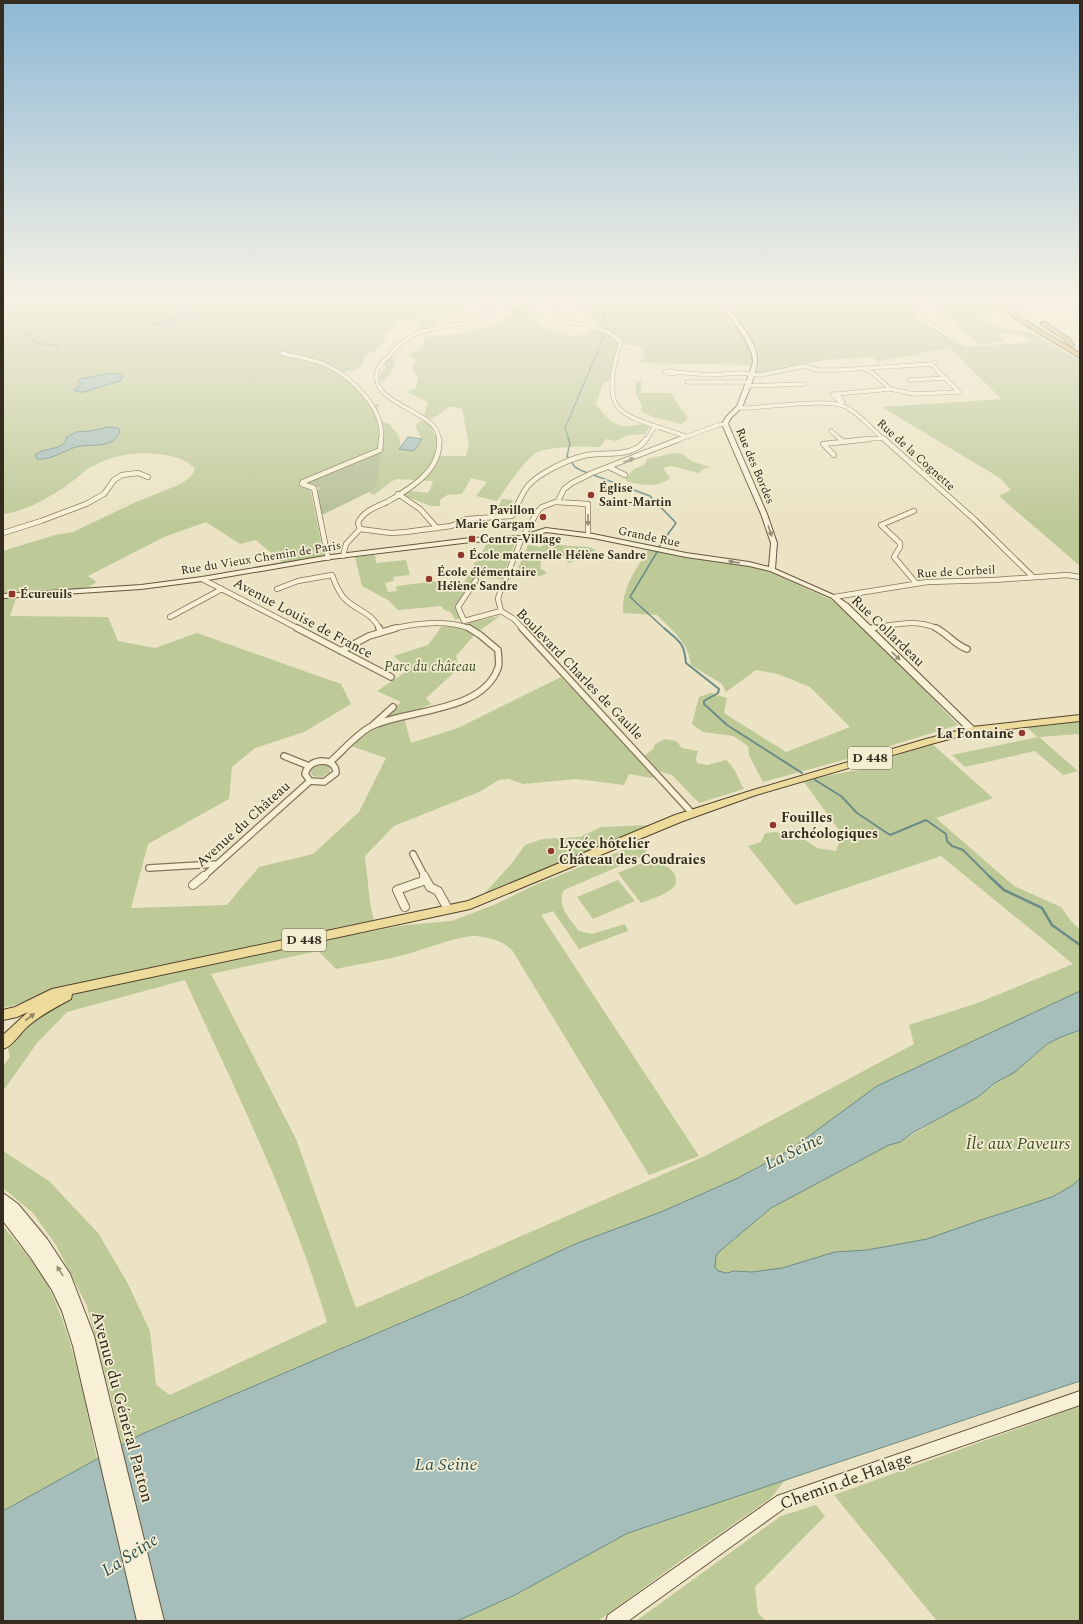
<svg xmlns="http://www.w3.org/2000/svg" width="1083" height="1624" viewBox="0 0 1083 1624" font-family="Spectral,serif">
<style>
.green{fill:#bec998;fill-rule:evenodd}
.cemetery{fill:#b5be96}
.water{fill:#a5beb9;stroke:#6c8c87}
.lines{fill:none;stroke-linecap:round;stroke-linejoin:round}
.stream-far3{stroke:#6c8c87;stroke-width:1}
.stream-far2{stroke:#6c8c87;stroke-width:1.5}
.stream-far1{stroke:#6c8c87;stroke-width:2}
.stream{stroke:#6c8c87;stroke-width:2.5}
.street-far3-casing{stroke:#84755b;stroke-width:4.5}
.street-far2-casing{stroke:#84755b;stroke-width:6}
.street-far1-casing{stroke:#84755b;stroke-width:8}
.street-casing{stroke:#84755b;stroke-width:10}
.secondary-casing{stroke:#66563e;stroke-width:2}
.primary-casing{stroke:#52432f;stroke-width:2}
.highway-casing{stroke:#52432f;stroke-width:2}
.street-far3{stroke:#f7f0d6;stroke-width:3.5}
.street-far2{stroke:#f7f0d6;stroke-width:4.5}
.street-far1{stroke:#f7f0d6;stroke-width:5.5}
.street{stroke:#f7f0d6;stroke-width:8}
.secondary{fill:#f7f0d6;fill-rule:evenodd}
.primary{fill:#eddb9c;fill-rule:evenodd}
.highway{fill:#d6ab58;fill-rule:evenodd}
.oneway{fill:#968e7a}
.oneway2{fill:#91835d}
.poi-dot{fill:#90372e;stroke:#f3edd2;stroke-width:1.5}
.labels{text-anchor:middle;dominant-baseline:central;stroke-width:3.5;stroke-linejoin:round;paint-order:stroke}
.far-street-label{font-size:12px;fill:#352b1e;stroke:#f3edd2}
.far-poi-label{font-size:12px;font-weight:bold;fill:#352b1e;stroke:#f3edd2;text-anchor:start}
.shield{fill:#f3edd2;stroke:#6e6554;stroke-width:1}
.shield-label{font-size:13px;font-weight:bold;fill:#352b1e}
.street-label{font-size:14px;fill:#352b1e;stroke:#f3edd2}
.park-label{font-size:14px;font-style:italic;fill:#425026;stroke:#f3edd2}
.poi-label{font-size:14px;font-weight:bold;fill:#352b1e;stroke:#f3edd2;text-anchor:start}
.near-park-label{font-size:17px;font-style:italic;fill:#425026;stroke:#f3edd2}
.near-street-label{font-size:17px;fill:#352b1e;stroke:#f3edd2}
.near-water-label{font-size:18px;font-style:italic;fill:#2e5354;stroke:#f3edd2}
</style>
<rect width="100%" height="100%" fill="#ebe3c3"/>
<path class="green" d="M3,296h468l1,6 -2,4c-6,0 -9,2 -10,7l-13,1 2,-4 -6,-1 -6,7 -17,-2 6,-6h2l-8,-1 -3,8 25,2 -5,5 -1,6 -19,2 5,-7 -20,-4 -20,17 5,3 -12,12 -7,3 -5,5v5l-7,6 -8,1 -4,2 17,22 5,1 1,3 -2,1 3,4h12l-4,8 4,5v3l11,5c1,4 3,4 6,8 4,4 3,11 3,16l22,-10 -7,-13 6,-5 9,2 7,16 -3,17h32l3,-11 -7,-36 -12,-3 -16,12 -8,1 -2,-3 4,-14 -21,-10 9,-4 2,-11 -6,-8 5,-10 -7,-2 1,-4 9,-4 6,-12 35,-3 40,-12 10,-9 -5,-3 23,-5 5,3v6l5,2 -1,9 35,12 27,-10 -25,-25 -17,-6h156c7,25 43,40 37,69l-107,-2 -4,-1 2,-3h4l-7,-14h-17l-13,36 -6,3 -7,20c8,10 17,24 33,22 8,-1 13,-3 22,-1l-6,9 -17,1 -12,6 -10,-2 -6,8c-17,0 -54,-2 -67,8 -11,9 -28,34 -36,46l-21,-5 11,-14 -16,-4 -9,16 -15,1 -7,5v6h-9l-29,-11 7,-4 18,2 3,-3 3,-9 -35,-2 -6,2 -18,14 -5,-3 7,-5 -34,-23 -45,20 13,3 14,70 -40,7 -28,-24 -16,4 -34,-22 -42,15 -76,39 9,6 -10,6 -69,5 -8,23 98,1 10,24 37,7 42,-15 144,51 10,20 -47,28 -49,16 -23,19 -3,32 -81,45 -17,64 96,-3 32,-38 54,-13 46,-42 27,-54 -35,-12c19,-15 29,-21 53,-28l7,25 47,-15 103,-51 95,100 -4,1 -23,-4 -5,11 -47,-6 -54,5 -14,-5 -10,1 -20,12 -85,34 -29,30 5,47 4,17 -231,49 -140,39v-457l52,-16 18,-3 63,-30 40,-16c8,-4 16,-8 19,-17 -7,-9 -19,-12 -30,-14 -25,-5 -57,0 -79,15 -4,3 -8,7 -12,10 -18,14 -48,32 -71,34zM185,310l7,2 6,5 -18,2 -14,8 -5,-2 -7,1v-3l6,-1z
M720,296h102l31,9 6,-2 51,-1 3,2 2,12 3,3 47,28 68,-5c-9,-7 -22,-11 -34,-8v3l5,4 -26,3 -12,-12 -25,-19 -3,-10 -6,-7h49l10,11 -8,8v3l21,11 26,3 50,29v205l-81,-70 12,-6 -11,-12 -118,-71 120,-8 -53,-51 -29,5 1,2 -31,3 -11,4 -7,-5 -48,3 -63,14 -5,-1c1,-4 3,-8 3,-12 2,-24 -33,-43 -39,-65z
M388,357l8,1 -4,14 -9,9 -4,-1 2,-7 5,-6 -2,-3z
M636,381h5v12h30l7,12 10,13 -6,6 -29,-7 -12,-6 1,-5 -6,-11z
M674,453l8,1 11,8 18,5 -8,2 -4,4 -28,-7 -8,2 7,10c-11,10 -30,7 -44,3v-3l8,-9 10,-4 3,-6z
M502,499l11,1 -5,12 -12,-1z
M488,541h25l2,2 -13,36 -26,-2 -20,30 5,11 -6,2 -4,-8 -7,-2 -3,-4 -43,4 -10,-10 -26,-14 -7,-29 20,-2 1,8 30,-3 4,15 -17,2 1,4 -9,2 3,9 9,-1 -1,-5 50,-6 2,5 16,-2 11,-21h2z
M544,544l44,3 6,2 4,5 -30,9 -3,-5 -9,-2h-12l-3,5 -1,7 7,5 -6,3 -26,-1 13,-30 13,2z
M648,550l52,9 46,6 19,5 67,30 17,11 109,114 -107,33 -88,24 -14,-27 -1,-9 -15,-10 -30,-4 -11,-8 7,-27 11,-4 17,5 -3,15 62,39 64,-25 -40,-40 -32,-13 -22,-4 -30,22 -4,-8 -31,-19c-2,-22 -19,-35 -34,-50l-34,-2c-1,-26 12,-42 25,-63z
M500,616l-21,15 -11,-7 2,-2z
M442,626l24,3 10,4 -20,23 3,12 -33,30 5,6 -8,3 -2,3 -40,10 20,-18 -24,-11 32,-21 -15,-14 34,-11z
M1080,721v13l-41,3 39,34 -15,4 -28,-24 -70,16 -13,-12 86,-18 -13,-11z
M665,739l11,2 6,7 16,3 -2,7 1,5 10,2 19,-5c11,10 11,17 18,29l-45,14 -27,-28 -13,-4 -15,-15 10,-8v-3z
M931,743l62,55 -57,20 78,68 47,21 10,14 9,9v61l-44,21 -298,166 -77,34 -86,32 -111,52 -322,138 -20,11 -11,-48 -24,-91 -31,-61 -23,-32 -30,-25v-37l46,30 49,52 29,49 23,49 6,54 14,10 157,-73c-35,-119 -91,-230 -142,-342l-118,32 -30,31 -34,48v-25l7,-9 -3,-12 13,-17 36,-27 24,-9 240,-51 86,-16 46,-4 44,-17 39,-19 106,-42 7,11 -84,36c-8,16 6,29 15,41l13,3 33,-10 3,7 -49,18 -26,-38 -12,4 158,241 -50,19 -137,-225c-11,-10 -21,-12 -36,-14 -12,-1 -43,10 -56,14 -27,9 -56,13 -84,19l-18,-18 -107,23 85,165 60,169 349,-152 209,-112 -5,-19 66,-21 98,-40 -132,-108 -146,49 -47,-59 13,-4 4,-9 11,-1 20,8 8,-1 13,9 19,3 6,-17 -38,-52 5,-3 49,-9z
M321,763l8,3 1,6 -8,5 -9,-1 -3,-4 2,-4z
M650,825l-166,69 28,-31 13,-18 17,-6 38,-2 21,-10z
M647,861c4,1 9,0 13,2 11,3 24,18 10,27 -8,6 -20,9 -29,13l-23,-30z
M618,880l17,21 -42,18 -16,-22z
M1080,1030v148l-7,7 -21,12 -38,12 -87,30 -60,11 -32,2 -53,16 -30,4 -18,-1 -7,2 -9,-2 -3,-4 1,-11 4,-5 51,-43 118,-63 11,-3 92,-55 3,-4 20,-11 32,-28 14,-7z
M3,1226c17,21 37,41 48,66 23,49 35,114 46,167l-94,52v-114l1,-1 -1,-9z
M1080,1406v215h-143l-103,-126z
M785,1480l-14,18 -92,64 -81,59h-141l56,-25 115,-63z
M816,1505l9,11 -70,71 3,26 8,8h-130l145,-105z"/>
<path class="cemetery" d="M382,450l-6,37 -7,5 -45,22h-3l-4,-24 4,-2 -17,-4z"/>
<path class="water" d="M181,311h9l10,5 -20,3 -13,8 -6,-2h-9l19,-7z
M107,374h12l4,3 -3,4 -36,11h-6l-4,-2 7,-6 -3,-3 2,-2z
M109,427l9,1 2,2c-2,6 -4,9 -9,12 -11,5 -23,2 -35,5 -13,4 -24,13 -39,12l-2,-4c10,-9 29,-3 32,-18l9,-5 14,-1z
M408,437l14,2 -8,12 -15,-2z
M1080,991v39l-19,7 -14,7 -32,28 -20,11 -17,14 -64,35 -14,10 -11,3 -118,63 -51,43 -4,5 -1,11 3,4 9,2 7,-2 18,1 30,-4 53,-16 32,-2 60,-11 51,-18 74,-24 21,-12 7,-7v203l-452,152 -115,63 -56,25h-454v-110l139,-77 322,-138 111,-52 86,-32 77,-34 52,-28 87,-64z"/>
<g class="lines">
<path class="stream-far3" d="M165,296l14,15
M178,310l22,-14
M3,312h8
M27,322l3,-5
M21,330l10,6 4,7 25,3
M569,440l-4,-12 42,-99 -4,-13 6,-20"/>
<path class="stream-far2" d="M568,439l2,4 -3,13 8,11 5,3 70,26 26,27 -18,25
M657,552l-27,45 35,32"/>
<path class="stream-far1" d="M664,628c16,14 20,14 22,35l33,26 -1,4 -14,8v3l23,21 75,48
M815,780l26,16 16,17 33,22 36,-15 20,14 1,7 5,5 11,4 27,27"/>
<path class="stream" d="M989,876l15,14 38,18 10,17 28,20"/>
<defs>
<path id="street-far3" d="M845,296l10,2 56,-2
M911,296l4,4 4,18 27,16
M1034,296l3,3
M1062,297l9,-1
M282,353c14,4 31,6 44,12 27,13 59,44 55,75
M865,369l8,4 17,16
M668,371h5l3,2 -8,1 -3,-2z
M676,372l33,3 30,-2 21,2 44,-9 13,4h22l92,-6 5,-2
M909,380l38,-2
M687,382h61
M746,386l58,-2
M832,394h5l6,8h-3z
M837,394l53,-5 24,5 45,-2 -28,-28
M740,408c24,1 90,-12 108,0 13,8 25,22 37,32
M655,426l33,11
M831,431l10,9
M440,440c-2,-3 -2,-8 -4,-11 -13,-19 -60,-27 -60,-53 0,-7 6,-14 11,-18 30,-36 45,-25 84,-37 14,-5 20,-16 32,-22 15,-8 40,0 52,11 3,3 4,6 6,10 21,5 44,6 60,22 -6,18 -17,54 0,68 9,8 22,12 34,16
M646,440l9,-14
M678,440l40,-15 7,-1
M859,440l23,-2"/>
<path id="street-far2" d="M439,439c3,31 -29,50 -52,63 -11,5 -24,9 -29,21l2,6 31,4 15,-1 45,-6 16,-7 44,-3 2,-1c4,-9 8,-20 14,-28 10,-13 40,-27 56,-31 20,-5 51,3 63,-17
M840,439l3,3
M884,439l91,81 57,56
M834,455l-11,-11 46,-5
M609,467l16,8
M398,494l22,15 17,19
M556,502l32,2v31
M914,511l-33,14 19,18v4l-6,10 22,26
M3,533l38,-12 45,-17 18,-10 10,-14 8,-5 16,-2 10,4
M343,556l3,-12 14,-15
M328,558l-14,-70 -12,-4 1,-2 77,-32 1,-11
M202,579l97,50
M277,589l21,-8 34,-6c3,8 7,19 14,25 13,12 24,11 34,29
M834,597l93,-15 67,-2 73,-5 13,2
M170,617l52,-28
M464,621l-6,-14 18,-27
M464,621l37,-10
M391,629c25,-6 56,-10 80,0
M523,629l-9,-10 -13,-8 -3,-12 1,-4 23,-57 16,-27 4,-4 16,-6 6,-12 8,-6 20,-10 88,-34
M868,629c23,-4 48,-11 70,0"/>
<path id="street-far1" d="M297,628l94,49
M379,628l2,4
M522,628l170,185
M936,628c12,6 19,17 31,21
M868,629l5,-1
M341,651l28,-15 27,-8
M373,725l20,-18
M284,756l25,10
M321,761c8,0 15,3 15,12l-12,9 -14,-1 -5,-7c2,-9 8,-12 16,-13z
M330,762c13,-11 26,-28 42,-36 36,-17 110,-13 126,-58 2,-5 0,-12 0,-18l-18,-15 -11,-7
M413,854l12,23
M149,868l68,-4
M203,877l107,-96"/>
<path id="street" d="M424,876l6,11 8,4 10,18
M193,885l11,-9
M405,907l-8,-17 29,-10"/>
<path id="secondary" d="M715,296h4c11,19 39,42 38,65 0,11 -10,34 -14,44 -4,8 -13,10 -15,19l39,90 10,29 -2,26 61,27 12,8 127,124 1,2 -1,2h-6l-127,-124 -10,-10 -62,-27 -21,-5 -63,-9 -93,-19 -47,-6 -24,8 -51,2 -140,17 -129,22 -61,8 -138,9v-4l138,-9 61,-8 129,-22 140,-17 50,-2 25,-8 47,6 93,19 63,9 20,5 2,-24 -10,-29 -39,-90 4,-7 11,-11 13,-34 3,-10 -1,-8 -8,-17z
M3,1193l15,11 29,35 23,35 24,62 70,285h-27l-64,-275 -11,-35 -10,-21 -21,-32 -28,-37z
M1080,1391v14l-294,102 -158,114h-22l2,-6 169,-119z"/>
<path id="primary" d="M1080,715v6l-108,12 -41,11 -175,51 -73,26 -213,88 -398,85 -1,5c-15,8 -30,16 -43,27 -8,7 -15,20 -25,23v-14l25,-23 -11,5 -14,3v-10l12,-3 37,-18 416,-88 207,-86 75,-24 176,-52 46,-12z"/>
<path id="highway" d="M985,296h5l34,24 56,33v5l-60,-36z
M1000,296h6l12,8 -5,1z
M1041,322h4l25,17 4,6 -1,1h-4l-3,-5 -25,-17z"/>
</defs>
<use href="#street-far3" class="street-far3-casing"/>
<use href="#street-far2" class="street-far2-casing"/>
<use href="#street-far1" class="street-far1-casing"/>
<use href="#street" class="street-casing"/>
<use href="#secondary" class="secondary-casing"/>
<use href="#primary" class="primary-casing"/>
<use href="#highway" class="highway-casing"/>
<use href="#street-far3" class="street-far3"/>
<use href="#street-far2" class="street-far2"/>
<use href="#street-far1" class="street-far1"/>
<use href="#street" class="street"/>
<use href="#secondary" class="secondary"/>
<use href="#primary" class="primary"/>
<use href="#highway" class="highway"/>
</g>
<defs><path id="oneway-solid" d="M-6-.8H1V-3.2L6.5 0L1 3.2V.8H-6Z"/></defs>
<g class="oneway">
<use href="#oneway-solid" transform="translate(629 460) rotate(-20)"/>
<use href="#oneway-solid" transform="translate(588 520) rotate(90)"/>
<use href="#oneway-solid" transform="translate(770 531) rotate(71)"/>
<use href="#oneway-solid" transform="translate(734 562) rotate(-172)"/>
<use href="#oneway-solid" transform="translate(896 656) rotate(44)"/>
<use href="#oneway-solid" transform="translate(60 1271) rotate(-122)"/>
</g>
<use class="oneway2" href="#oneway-solid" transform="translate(30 1017) rotate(-37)"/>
<linearGradient id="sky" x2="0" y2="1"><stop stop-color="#8db8d5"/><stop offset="0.57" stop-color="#f6f2e4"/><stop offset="1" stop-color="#f6f2e4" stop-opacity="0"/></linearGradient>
<rect width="1083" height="523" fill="url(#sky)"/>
<g class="poi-dot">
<circle cx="591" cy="495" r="4"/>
<circle cx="543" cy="517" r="4"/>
<rect x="468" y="535" width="8" height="8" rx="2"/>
<circle cx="461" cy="555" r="4"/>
<circle cx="429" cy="579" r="4"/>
<rect x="8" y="590" width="8" height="8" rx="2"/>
<circle cx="1022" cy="733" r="4"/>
<circle cx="773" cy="825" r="4"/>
<circle cx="551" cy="851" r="4"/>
</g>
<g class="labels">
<g class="far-street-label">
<text transform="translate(916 455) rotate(42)">Rue de la Cognette</text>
<text transform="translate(755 466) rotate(67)">Rue des Bordes</text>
<text transform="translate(649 537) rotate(12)">Grande Rue</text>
<text transform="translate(261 558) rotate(-9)">Rue du Vieux Chemin de Paris</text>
<text transform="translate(956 572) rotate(-3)">Rue de Corbeil</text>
</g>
<g class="far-poi-label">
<text x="599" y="488">Église<tspan x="599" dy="14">Saint-Martin</tspan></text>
<text x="535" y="510" text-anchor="end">Pavillon<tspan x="535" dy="14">Marie Gargam</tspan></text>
<text x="480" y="539">Centre-Village</text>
<text x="469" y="555">École maternelle Hélène Sandre</text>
<text x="437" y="572">École élémentaire<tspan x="437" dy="14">Hélène Sandre</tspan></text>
<text x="20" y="594">Écureuils</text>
</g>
<g class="shield">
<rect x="848" y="747" width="44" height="22" rx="3"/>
<rect x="282" y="929" width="44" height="22" rx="3"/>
</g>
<g class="shield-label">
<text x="870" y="758">D 448</text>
<text x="304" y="940">D 448</text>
</g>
<g class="street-label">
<text transform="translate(303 618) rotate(28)">Avenue Louise de France</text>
<text transform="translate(888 631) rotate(44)">Rue Collardeau</text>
<text transform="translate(580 674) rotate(46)">Boulevard Charles de Gaulle</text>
<text transform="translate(243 824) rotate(-42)">Avenue du Château</text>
</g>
<g class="park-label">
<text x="430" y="666">Parc du château</text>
</g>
<g class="poi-label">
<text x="1014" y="733" text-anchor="end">La Fontaine</text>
<text x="781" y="817">Fouilles<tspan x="781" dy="16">archéologiques</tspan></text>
<text x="559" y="843">Lycée hôtelier<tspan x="559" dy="16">Château des Coudraies</tspan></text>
</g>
<g class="near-park-label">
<text x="1018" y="1144">Île aux Paveurs</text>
</g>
<g class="near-street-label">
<text transform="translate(122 1407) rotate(75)">Avenue du Général Patton</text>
<text transform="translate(846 1481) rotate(-20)">Chemin de Halage</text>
</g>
<g class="near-water-label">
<text transform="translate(794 1151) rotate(-26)">La Seine</text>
<text x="446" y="1464">La Seine</text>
<text transform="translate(130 1555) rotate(-33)">La Seine</text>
</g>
</g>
<rect width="1083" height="1624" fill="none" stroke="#352b1e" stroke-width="8"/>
</svg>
